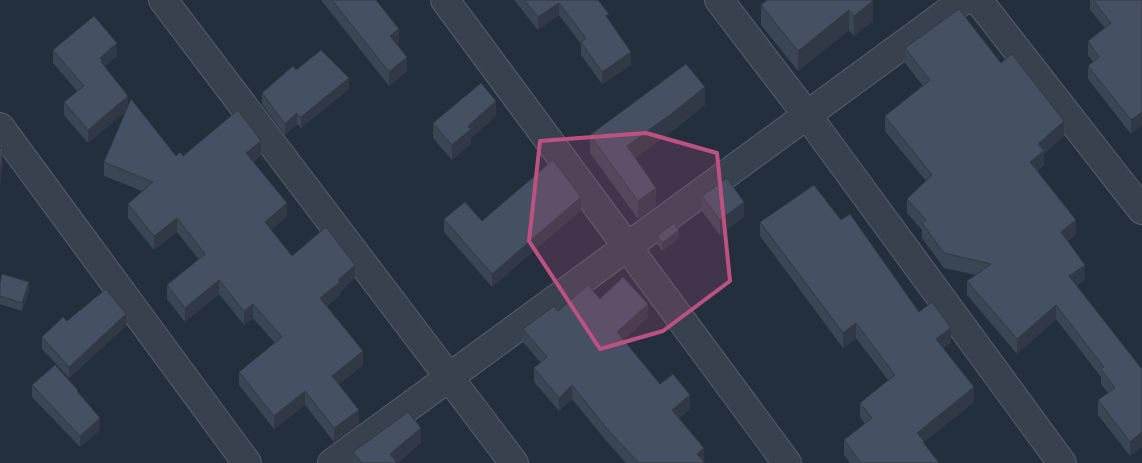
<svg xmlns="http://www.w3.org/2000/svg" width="1142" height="463" viewBox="0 0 1142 463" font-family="Overpass,sans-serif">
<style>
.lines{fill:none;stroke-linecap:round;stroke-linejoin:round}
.minor-casing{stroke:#565f6c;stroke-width:30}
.minor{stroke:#38414e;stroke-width:28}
.wall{fill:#3b4654}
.shaded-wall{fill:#303945}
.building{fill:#455162;stroke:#303945}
.marked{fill:#bd5182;fill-opacity:0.2;stroke:#bd5182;stroke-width:4;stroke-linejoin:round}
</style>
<rect width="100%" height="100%" fill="#242f3e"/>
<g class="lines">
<defs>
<path id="minor" d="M163,0l351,463
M445,0l342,463
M719,0l88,115 255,348
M978,0l164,210
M0,127l247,336
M332,463l632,-463"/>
</defs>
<use href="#minor" class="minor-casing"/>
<use href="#minor" class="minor"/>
</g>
<path class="wall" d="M321,0h55l23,43 -2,2 10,26 -18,15z
M514,0h84l33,65 -29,19 -21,-29v-11l-22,-29 -21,15z
M872,0l1,21 -19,15 -5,-6 -51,41 -37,-46v-20z
M1090,0h52l-11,134 -43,-55v-13l5,-4 -5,-7v-14l17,-13 -15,-18z
M905,48l96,15 63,73 -20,18v11l-7,6 39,63 -8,7 17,39 -9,6 65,82 -11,88 -32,-41v-15l10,-7 -7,-9v-7l-45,-58 -39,35 -50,-59v-14l9,-6 -32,-7 -22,-30v-8l-15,-17v-14l19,-18 -41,-50v-15l38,-30 -18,-23z
M53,50l64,6 -12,10 23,40 48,50h7l78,-1 -8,7 34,54 -16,14 21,26 63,22 -15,14v3l-13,11 36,59 -24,19 20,40 -25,18 -29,-37 -31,24 -35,-44v-13l36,-29 -22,-25 -9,7 -25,-31 -34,28 -18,-23v-14l32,-25 -22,-28 -23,18 -26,-32v-14l14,-13 -38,-15v-14l22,-51 -38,32 -24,-28v-13l13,-11 -24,-28z
M296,70l53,19 -48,39 -4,-4 -12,11 -23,-31v-11z
M705,105l-34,27 -36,26 21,48 -18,13 -48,-66v-18z
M496,116l-25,22v6l-19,16 -19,-22v-15z
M702,196l42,21 -24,18 -18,-24z
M581,210l-89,77 -48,-55v-13l38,2z
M841,220l78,92 32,31 -8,5 31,54 -50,40v2l15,19h-89l-6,-8v-15l21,-16 -5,-7v-14l28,-23 -32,-42 -13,10 -83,-112v-14z
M657,236l22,2 -17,13 -5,-7z
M0,283l29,7 -7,21 -22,-7z
M558,311l90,6 -25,23 37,44 30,25 -11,9 26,45h-79l-18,-20 -36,-44 -13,12 -25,-29v-14l7,-5 -18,-21v-13z
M67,321l59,5 -57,52 -27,-29v-12z
M32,385l46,8 22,37 -20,17 -48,-50z
M421,443l-24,20h-44v-11z"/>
<path class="shaded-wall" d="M873,1v20l-19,15v-20z
M559,3v12l-21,15v-13z
M849,10v20l-51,41v-20z
M399,29v14l-9,7v-14z
M117,43v13l-15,12 -2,-10z
M631,52v13l-29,19v-12z
M407,57v14l-18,15v-14z
M349,78v11l-48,39v-11z
M705,87v18l-34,27 -44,32v-18z
M128,96v13l-40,34v-13z
M496,101v15l-25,22v6l-19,16v-15l16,-19z
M1142,112v13l-11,9v-14z
M297,113v11l-12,11v-11z
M1064,121v15l-20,18v11l-14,11v-14l8,-18z
M261,141v14l-15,12v-14z
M3,148v15l-3,24v-14z
M656,188v18l-18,13v-18z
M581,197v13l-89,77v-13z
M744,202v15l-24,18v-15z
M287,203v13l-22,19v-13z
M177,218v14l-23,18v-14z
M1076,220v14l-15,12v-14z
M679,230v8l-17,13v-8z
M355,265v13l-15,14v3l-20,17v-14l18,-18z
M1085,265v15l-16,11v-15z
M219,280v14l-34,28v-14z
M29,282v8l-7,21v-8z
M253,304v14l-9,7v-14z
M648,304v13l-31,28v-13z
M1056,305v14l-39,35v-15z
M126,314v12l-57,52v-11z
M856,323v15l-13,10v-15z
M951,328v15l-15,11v-15z
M363,351v14l-31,25v-14z
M572,385v14l-13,12v-13z
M974,387v15l-50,40v14l-7,-23z
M305,391v14l-31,24v-13z
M690,395v14l-18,15v-14z
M359,410v14l-25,18v-14z
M100,418v12l-20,17v-11z
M421,428v15l-25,20 -6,-9z
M1142,432v15l-12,9v-14z
M704,448v13l-2,2 -5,-9z"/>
<path class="building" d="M332,0h44l23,29 -9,7 17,21 -18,15z
M524,0h74l11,14 -3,2 25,36 -29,20 -21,-30 5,-4 -27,-35 -21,14z
M767,0h105l1,1 -19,15 -5,-6 -51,41 -37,-46z
M1093,0h49v112l-11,8 -43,-54 11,-9 -11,-16 23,-18z
M959,9l42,54 11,-9 52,67 -26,23 6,7 -14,11 46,58 -15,12 24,33 -16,11 72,92 1,-1v65l-12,10 -32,-42 17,-12 -14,-19 3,-2 -48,-62 -39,34 -50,-58 24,-17 -47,-11 -22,-30 4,-3 -19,-21 25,-24 -47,-59 45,-36 -25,-32z
M94,16l23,27 -17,15 2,3 -1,1 27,34 -40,34 -24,-28 20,-16 -31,-36z
M321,50l28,28 -48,39 -4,-4 -12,11 -23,-31 31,-27 3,4z
M686,64l19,23 -34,27 -44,32 29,42 -18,13 -48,-66z
M481,83l15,18 -28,25 3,3 -19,16 -19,-22z
M131,99l45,57 4,-4 3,4 55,-46 23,31 -15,12 41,50 -22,19 27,34 34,-29 29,38 -17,15 2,2 -20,16 43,53 -31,25 27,34 -25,18 -29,-37 -31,25 -35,-44 43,-35 -29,-33 -9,7 -25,-31 -34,28 -18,-23 38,-31 -28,-36 -23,18 -26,-32 25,-22 -49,-20z
M0,148h3l-3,25z
M553,160l28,37 -89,77 -48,-55 21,-17 17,19z
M727,178l17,24 -24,18 -18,-24z
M814,185l27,35 9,-6 69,98 13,-10 19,26 -15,11 38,48 -57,46 7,8 -1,1 16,21h-78l-17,-23 28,-22 -12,-15 35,-28 -39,-52 -13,10 -83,-111z
M674,223l5,7 -17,13 -5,-7z
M2,274l27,8 -7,21 -22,-7v-13z
M623,277l25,27 -31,28 43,52 13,-10 17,21 -18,15 32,38 -7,6 8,9h-66l-31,-33 -36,-45 -13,13 -25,-30 13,-11 -24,-28 31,-23 4,5 30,-26 12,14z
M106,289l20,25 -57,53 -27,-30 21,-20 4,4z
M55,365l23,25 -1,1 23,27 -20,18 -48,-51z
M408,412l13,16 -31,26 7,9h-35l-9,-11z"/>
<path class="marked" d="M646,133l71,20 13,128 -67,50 -63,18 -71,-108 11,-100z"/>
</svg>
